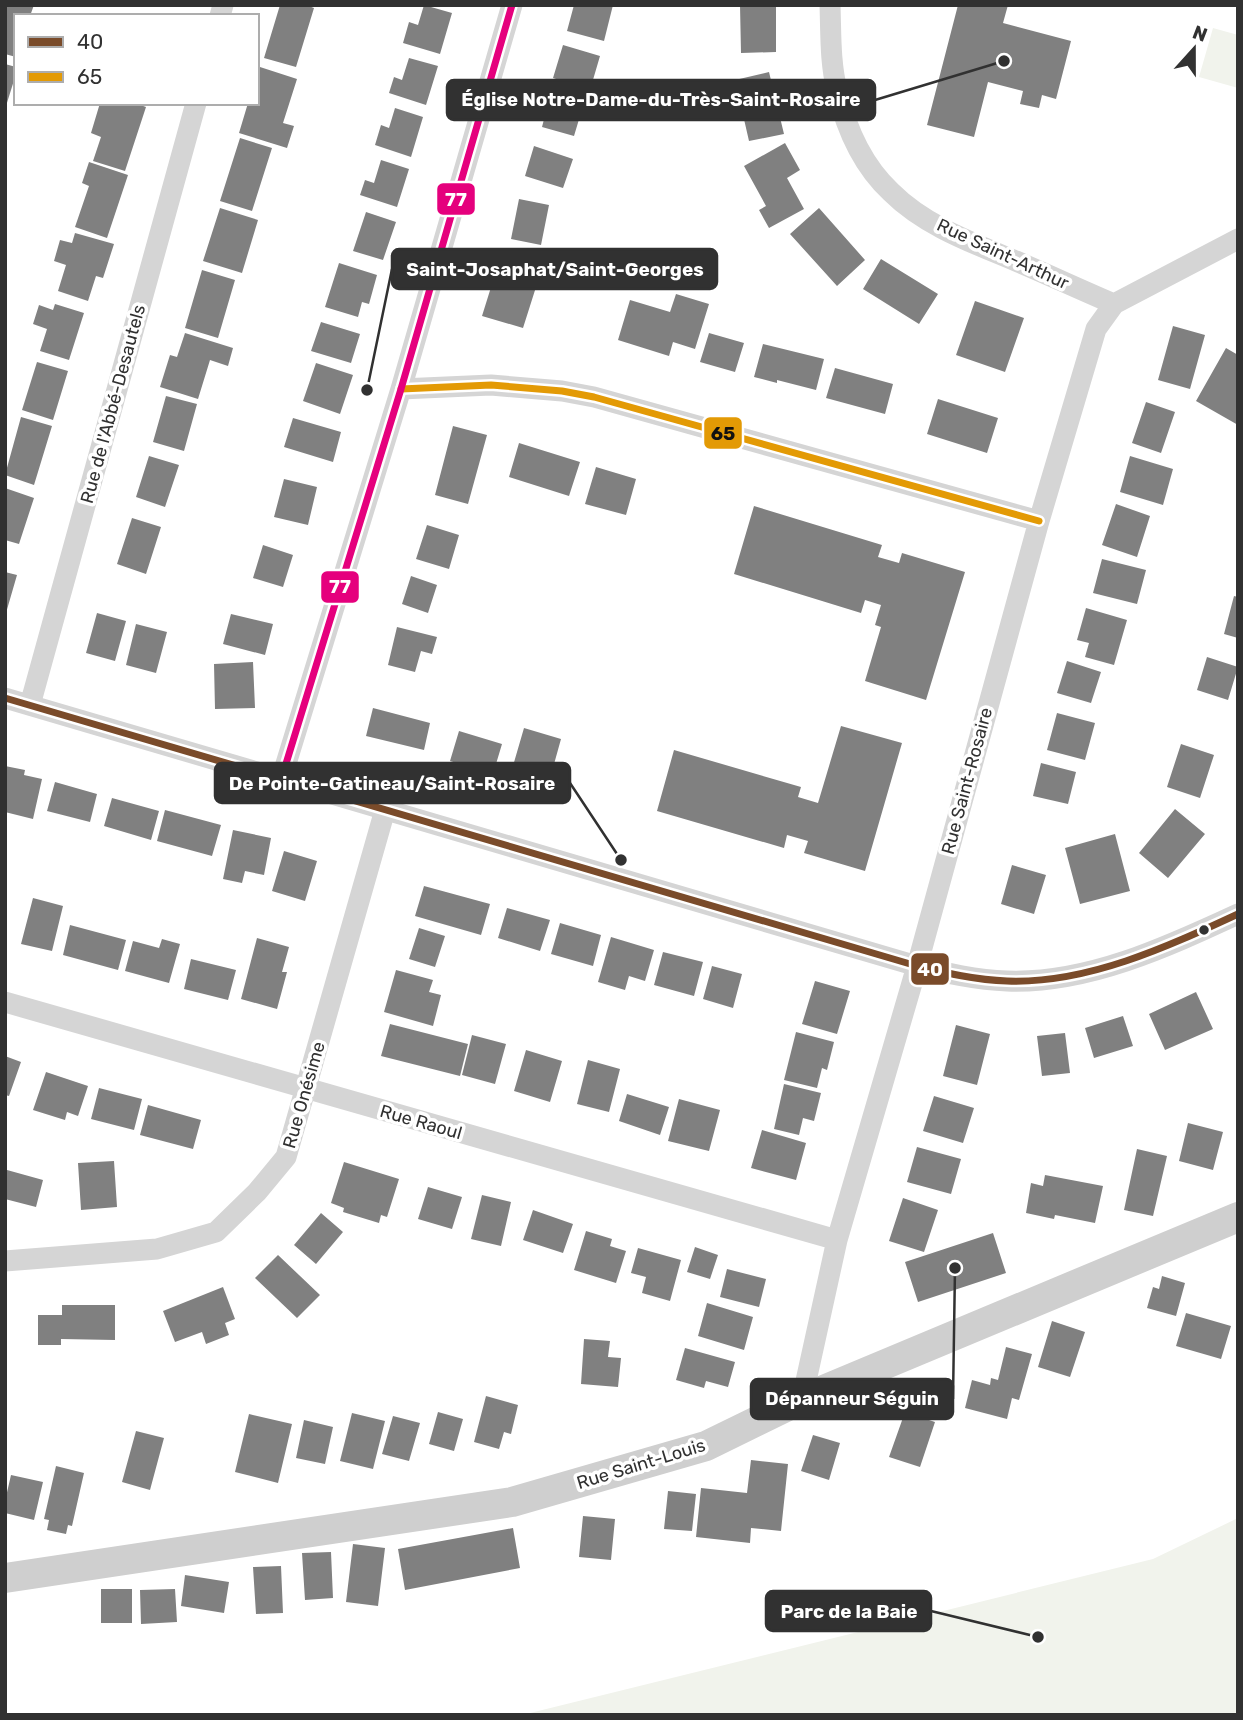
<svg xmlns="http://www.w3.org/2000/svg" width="1243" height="1720" viewBox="0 0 1243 1720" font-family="Rubik,sans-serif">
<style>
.green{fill:#f1f3ec}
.building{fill:#808080}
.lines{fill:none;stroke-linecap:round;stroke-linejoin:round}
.street{stroke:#d5d5d5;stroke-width:21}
.secondary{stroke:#cfcfcf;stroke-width:30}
.bus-1-casing{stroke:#fff;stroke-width:12}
.bus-2-casing{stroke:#fff;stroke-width:12}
.bus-3-casing{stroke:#fff;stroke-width:12}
.bus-1{stroke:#7a4b2a;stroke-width:7}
.bus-2{stroke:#e39a05;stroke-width:7}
.bus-3{stroke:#e5007d;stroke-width:7}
.bus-dot{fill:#313131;stroke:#fff;stroke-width:2.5}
.labels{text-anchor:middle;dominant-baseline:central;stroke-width:7;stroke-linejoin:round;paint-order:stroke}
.street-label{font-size:18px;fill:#313131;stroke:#fff}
.leader{fill:none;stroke:#313131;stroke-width:2.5}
.callout-dot{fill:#313131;stroke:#fff;stroke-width:2.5}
.callout{fill:#313131;stroke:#313131;stroke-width:2.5}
.callout-label{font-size:19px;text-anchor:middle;font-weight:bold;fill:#fff}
.line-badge{stroke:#fff;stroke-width:2.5}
.badge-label{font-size:19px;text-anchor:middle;font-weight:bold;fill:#fff}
.pale-badge-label{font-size:19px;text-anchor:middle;font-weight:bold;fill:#111}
</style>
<rect width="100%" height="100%" fill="#fff"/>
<path class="green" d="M1213,28l25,7v53l-39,-11z
M1238,1518v197h-716l631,-156z"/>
<path class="building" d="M5,5h29l-4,11h-14v41l-11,-3z
M280,5h26l8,3 -18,59 -32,-9z
M424,5l28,8 -12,41 -37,-11 6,-21 9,3z
M574,5h39l-9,36 -37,-10z
M740,5h36v47l-35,1z
M958,5h50l-5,18 68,18 -15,58 -14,-4 -3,13 -19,-4 3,-13 -35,-9 -14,55 -47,-12z
M563,45l37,11 -10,34 -37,-12z
M409,58l29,8 -12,39 -37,-12 5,-16 8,3z
M5,64l11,3v7l-10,32z
M260,67l37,12 -14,44 11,3 -7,22 -48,-15 9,-30h9v-28z
M769,72l15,62 -35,7 -14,-61z
M550,96l33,10 -9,30 -32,-9z
M100,103h35l11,4 -21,64 -32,-10 8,-24 -10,-4z
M395,108l28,9 -12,40 -36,-12 6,-20 8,3z
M240,138l32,10 -20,63 -32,-10z
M785,143l15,27 -13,8 17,31 -35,19 -10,-18 7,-4 -22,-40z
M534,146l39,13 -10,29 -38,-12z
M381,160l28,9 -12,38 -37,-12 5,-15 9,3z
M89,162l39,13 -21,63 -32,-11 14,-41 -7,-3z
M519,199l30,6 -8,40 -30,-6z
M220,208l38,12 -16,53 -39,-12z
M819,208l46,52 -28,26 -47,-52z
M366,212l30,10 -13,38 -30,-9z
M75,233l39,11 -11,34 -7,-2 -8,25 -30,-10 8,-26 -12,-4 6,-21 12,3z
M502,252l41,13 -20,63 -41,-12z
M881,259l57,35 -19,30 -56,-35z
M339,263l38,12 -8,29 -7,-2 -4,15 -33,-10z
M202,270l33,10 -17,58 -33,-10z
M676,294l33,10 -14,45 -22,-7 -4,14 -51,-16 12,-40 40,12z
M975,301l49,17 -19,54 -49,-17z
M55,304l29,9 -15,47 -29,-9 7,-22 -14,-5 6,-19 14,5z
M321,322l39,12 -9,29 -40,-12z
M1173,326l32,9 -15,54 -32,-9z
M185,333l48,15 -5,18 -18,-6 -12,39 -38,-12 10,-32 7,2z
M709,333l35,10 -9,29 -35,-10z
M763,344l61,15 -8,31 -39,-10v3l-23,-6z
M1226,348l12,7v70l-42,-24z
M37,362l31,9 -15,49 -31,-10z
M316,363l37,12 -13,39 -37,-13z
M835,368l58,16 -8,30 -59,-16z
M166,396l31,8 -13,47 -31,-9z
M938,399l60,19 -11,35 -60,-19z
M1146,402l29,10 -14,41 -29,-10z
M21,417l31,9 -18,59 -29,-10z
M293,418l48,14 -8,30 -49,-15z
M453,426l34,9 -19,69 -33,-9z
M519,443l61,19 -11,34 -60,-19z
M149,456l30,9 -14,42 -29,-10z
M1130,456l43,13 -10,36 -43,-13z
M596,467l40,12 -10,36 -41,-11z
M284,479l33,8 -9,38 -34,-8z
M5,488l29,10 -15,46 -14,-4z
M1116,504l34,12 -13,41 -35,-12z
M754,506l128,39 -4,12 21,6 3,-10 63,19 -39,128 -61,-19 16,-54 -6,-2 6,-20 -16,-5 -4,13 -127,-39z
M132,518l29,9 -15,47 -29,-10z
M427,525l32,10 -10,34 -33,-10z
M263,545l30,10 -10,32 -30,-9z
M1102,559l44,11 -9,34 -44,-11z
M5,572l12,3 -11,38h-1z
M411,576l26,9 -9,28 -26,-9z
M1234,596l4,1v41l-14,-4z
M1086,608l41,12 -13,45 -29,-8 4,-14 -12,-3z
M97,613l29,8 -11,40 -29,-8z
M231,614l42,10 -8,31 -42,-11z
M136,624l31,8 -11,41 -30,-8z
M397,627l40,10 -5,17 -11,-3 -6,21 -27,-7z
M1207,657l31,10 -10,33 -31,-10z
M1067,661l34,11 -10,31 -34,-10z
M253,662l2,46 -40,1 -1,-45z
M373,708l57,15 -6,27 -58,-14z
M1057,713l38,10 -10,37 -38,-10z
M841,726l61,17 -37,128 -61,-18 4,-12 -21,-6 -3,13 -127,-37 17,-61 127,37 -3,10 20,6z
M524,728l37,11 -15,54 -38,-10z
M459,731l43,13 -9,30 -43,-13z
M1181,744l33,11 -14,43 -33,-11z
M1041,763l35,9 -8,32 -35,-8z
M5,766l20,4 -1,5 18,4 -9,40 -28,-7z
M55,782l42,12 -7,28 -43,-11z
M112,798l47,13 -8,29 -47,-14z
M1175,809l30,25 -37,44 -29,-25z
M165,810l56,15 -9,31 -55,-15z
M233,830l38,8 -7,37 -19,-4 -3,12 -19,-4z
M1115,834l15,57 -50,13 -15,-56z
M284,851l33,10 -12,40 -33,-10z
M1012,865l34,10 -12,39 -33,-10z
M424,886l66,18 -9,31 -66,-19z
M33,898l30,8 -11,45 -31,-7z
M507,908l43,12 -10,31 -42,-13z
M560,923l41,12 -8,31 -42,-12z
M70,925l56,15 -8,30 -55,-15z
M419,928l26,8 -10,31 -26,-8z
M611,937l43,13 -9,31 -16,-5 -4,14 -27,-8z
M257,938l32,9 -7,25h5l-10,37 -36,-10z
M162,939l18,5 -11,39 -44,-12 8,-30 26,7z
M663,952l40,10 -9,34 -40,-11z
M191,959l45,11 -8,30 -44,-11z
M712,966l30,8 -9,34 -30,-9z
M396,970l37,10 -4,12 12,3 -8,31 -49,-14z
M815,981l35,10 -13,43 -35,-10z
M1196,992l17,37 -48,21 -16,-36z
M1123,1016l10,30 -39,12 -9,-30z
M390,1024l78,20 -8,32 -79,-20z
M956,1025l34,9 -13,51 -34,-9z
M796,1032l38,10 -7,28 -5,-2 -5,20 -33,-8z
M1065,1033l5,40 -28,3 -5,-40z
M472,1035l34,9 -11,40 -33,-9z
M526,1050l36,11 -12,41 -36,-11z
M5,1056l16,6 -12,34 -4,-1z
M588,1060l32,9 -11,43 -32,-8z
M46,1072l42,14 -10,30 -11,-4 -2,8 -32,-10z
M784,1084l37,9 -7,28 -11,-3 -4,17 -25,-6z
M99,1088l43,11 -8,31 -43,-11z
M627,1094l42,13 -9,28 -41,-14z
M934,1096l40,12 -11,35 -40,-12z
M679,1099l41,11 -11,41 -41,-10z
M148,1105l53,15 -8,29 -53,-14z
M1188,1123l35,9 -10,38 -34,-9z
M762,1130l44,13 -10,37 -45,-12z
M917,1147l44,12 -10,35 -44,-12z
M1137,1149l30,7 -14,60 -29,-6z
M114,1161l3,46 -36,3 -3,-47z
M344,1162l55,17 -12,38 -6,-2 -2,8 -36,-11 1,-4 -13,-5z
M7,1170l36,10 -7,27 -31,-8z
M1045,1175l58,11 -8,37 -40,-8 -1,4 -28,-6 5,-30 12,3z
M428,1187l34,10 -10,32 -34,-10z
M482,1195l29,7 -10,44 -30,-7z
M903,1198l35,12 -14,42 -35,-11z
M533,1210l40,14 -10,29 -40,-13z
M321,1213l22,19 -27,32 -22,-19z
M586,1231l26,8 -2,7 16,5 -10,32 -42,-13z
M993,1233l13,40 -88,29 -13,-40z
M695,1247l23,8 -8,24 -23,-7z
M638,1248l43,12 -11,41 -28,-8 4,-16 -15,-4z
M278,1255l42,40 -23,23 -42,-40z
M727,1269l39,10 -7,28 -39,-10z
M1162,1276l23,7 -9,33 -29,-8 6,-21 6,2z
M223,1287l12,32 -10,4 4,12 -23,9 -4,-12 -27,10 -12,-31z
M707,1303l46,14 -9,33 -46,-14z
M62,1305h53v35l-54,-1v6h-23v-30h24z
M1186,1313l45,13 -10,33 -45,-13z
M1052,1321l33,11 -15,45 -32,-10z
M584,1339l26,2 -2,16 13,1 -3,29 -37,-3z
M1006,1347l26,7 -13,46 -7,-2 -5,21 -42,-11 7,-28 18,5 1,-7 7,2z
M685,1348l50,14 -7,25 -22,-6 -2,7 -28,-8z
M486,1396l32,9 -7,29 -7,-2 -5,17 -25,-7z
M438,1412l25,7 -9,32 -25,-7z
M905,1412l30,10 -15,45 -31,-10z
M352,1413l33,8 -12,48 -33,-8z
M249,1414l43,10 -14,59 -43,-11z
M393,1416l27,7 -11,38 -27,-7z
M304,1420l29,7 -8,37 -29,-6z
M136,1431l28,7 -14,52 -28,-8z
M813,1435l27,8 -11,37 -28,-9z
M751,1460l37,4 -7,67 -30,-3 -1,15 -54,-6 5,-49 46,5z
M56,1466l28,7 -12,53 -4,-1 -2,9 -19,-4 2,-10 -5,-1z
M11,1475l32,7 -9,38 -29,-7v-12z
M668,1491l28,3 -4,37 -28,-2z
M583,1516l32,3 -4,41 -32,-3z
M513,1528l7,40 -115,22 -7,-41z
M353,1544l32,4 -7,58 -32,-4z
M331,1552l2,46 -28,2 -3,-47z
M281,1566l2,47 -27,1 -3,-47z
M185,1575l44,7 -5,31 -43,-7z
M101,1589h31v34h-31z
M175,1589l2,33 -36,2 -1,-34z"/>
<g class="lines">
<path class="street" d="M830,5c1,28 0,58 7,85 9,38 25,75 54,102 34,34 82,51 125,69 33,14 65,29 98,43
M220,16l3,-11
M401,389l90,-4 71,6 32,6 445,124
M5,698l912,268c29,7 59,14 90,15 80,3 160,-34 231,-67
M30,705l166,-602
M281,780l120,-391 111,-384
M5,1002l832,238
M5,1261l152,-12 59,-17 41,-40 29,-35 99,-347
M802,1399l35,-159 80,-274 122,-445 57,-192 18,-25 124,-65"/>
<path class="secondary" d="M5,1578l507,-76 194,-56 96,-47 436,-182"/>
<defs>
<path id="bus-1" d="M5,698l912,268c29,7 59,14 90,15 80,3 160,-34 231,-67"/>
<path id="bus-2" d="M401,389l90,-4 71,6 32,6 445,124"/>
<path id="bus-3" d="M281,780l120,-391 111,-384"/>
</defs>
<use href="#bus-1" class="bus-1-casing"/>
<use href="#bus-2" class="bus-2-casing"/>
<use href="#bus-3" class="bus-3-casing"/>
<use href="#bus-1" class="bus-1"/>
<use href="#bus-2" class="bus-2"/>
<use href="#bus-3" class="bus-3"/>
</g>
<circle class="bus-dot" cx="1204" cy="930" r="6"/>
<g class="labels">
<g class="street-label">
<text transform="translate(1003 254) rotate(25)">Rue Saint-Arthur</text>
<text transform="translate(113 404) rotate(-75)">Rue de l'Abbé-Desautels</text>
<text transform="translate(967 781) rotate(-75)">Rue Saint-Rosaire</text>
<text transform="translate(304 1095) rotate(-74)">Rue Onésime</text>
<text transform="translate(421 1122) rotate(16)">Rue Raoul</text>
<text transform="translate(641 1464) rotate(-17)">Rue Saint-Louis</text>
</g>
</g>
<path class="leader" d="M1004 61L875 100M367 390L392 269M621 860L570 783M955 1268L953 1399M1038 1637L931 1611"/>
<g class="callout-dot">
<circle cx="1004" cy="61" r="7"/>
<circle cx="367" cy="390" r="7"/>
<circle cx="621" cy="860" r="7"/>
<circle cx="955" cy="1268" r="7"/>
<circle cx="1038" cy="1637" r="7"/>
</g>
<g class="callout">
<rect x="447" y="80" width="428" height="40" rx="7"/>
<rect x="392" y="249" width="325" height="40" rx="7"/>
<rect x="215" y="763" width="355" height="40" rx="7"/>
<rect x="751" y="1379" width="202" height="40" rx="7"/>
<rect x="766" y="1591" width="165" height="40" rx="7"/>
</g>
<g class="callout-label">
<text x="661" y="106">Église Notre-Dame-du-Très-Saint-Rosaire</text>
<text x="555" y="276">Saint-Josaphat/Saint-Georges</text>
<text x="392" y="790">De Pointe-Gatineau/Saint-Rosaire</text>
<text x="852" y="1405">Dépanneur Séguin</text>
<text x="849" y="1618">Parc de la Baie</text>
</g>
<g class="line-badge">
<rect x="436" y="182" width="40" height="34" rx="7" fill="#e5007d"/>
<rect x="703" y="416" width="40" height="34" rx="7" fill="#e39a05"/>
<rect x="320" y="570" width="40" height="34" rx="7" fill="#e5007d"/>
<rect x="910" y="952" width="40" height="34" rx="7" fill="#7a4b2a"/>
</g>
<g class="badge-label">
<text x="456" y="206">77</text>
<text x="340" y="593">77</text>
<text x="930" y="976">40</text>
</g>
<g class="pale-badge-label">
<text x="723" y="440">65</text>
</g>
<rect width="1243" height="1720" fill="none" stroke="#313131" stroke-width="14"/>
<rect x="14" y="14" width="245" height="91" fill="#ffffff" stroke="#adadad" stroke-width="2"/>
<rect x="28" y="37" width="35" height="10" fill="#7a4b2a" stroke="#adadad" stroke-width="2"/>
<text x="77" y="49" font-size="21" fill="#313131">40</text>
<rect x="28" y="72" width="35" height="10" fill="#e39a05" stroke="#adadad" stroke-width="2"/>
<text x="77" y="84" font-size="21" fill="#313131">65</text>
<g transform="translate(1194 49) rotate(21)" stroke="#ffffff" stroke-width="5" paint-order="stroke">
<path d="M0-5L12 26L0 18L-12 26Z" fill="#313131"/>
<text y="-10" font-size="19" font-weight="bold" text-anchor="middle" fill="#313131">N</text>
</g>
</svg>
